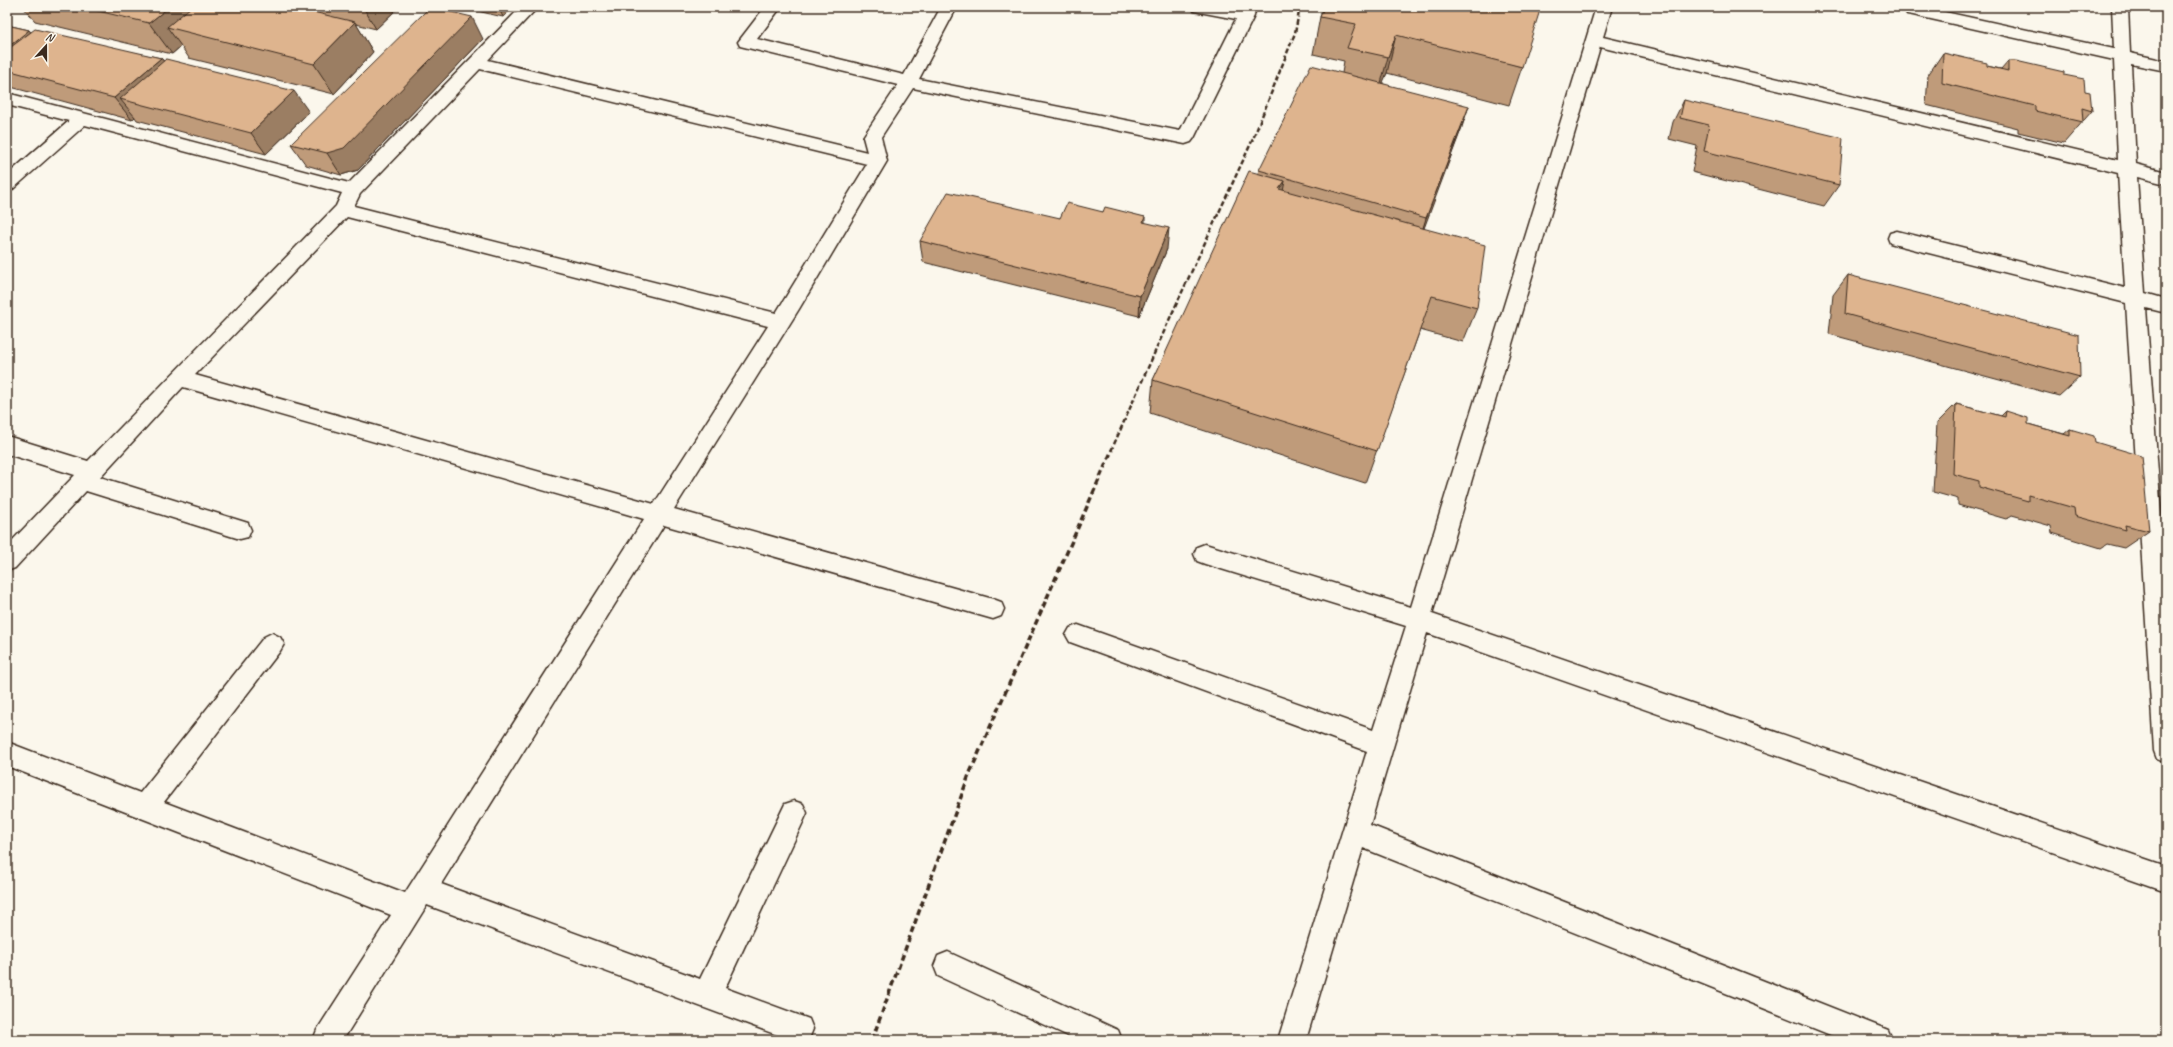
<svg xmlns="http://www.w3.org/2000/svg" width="2173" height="1047" viewBox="0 0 2173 1047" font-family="Caveat,sans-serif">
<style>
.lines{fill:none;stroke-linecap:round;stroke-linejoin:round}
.minor-casing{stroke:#3b2a1e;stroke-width:3}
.minor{fill:#fbf7ec;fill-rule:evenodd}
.rail-far1{stroke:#3b2a1e;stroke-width:2.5;stroke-dasharray:5 2.5;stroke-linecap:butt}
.rail{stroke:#3b2a1e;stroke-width:3.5;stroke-dasharray:6 3.5;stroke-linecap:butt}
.wall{fill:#bf9b7a;stroke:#3b2a1e}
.shaded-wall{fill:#9b7e63;stroke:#3b2a1e}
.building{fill:#deb48e;stroke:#3b2a1e}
</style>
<rect width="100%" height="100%" fill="#fbf7ec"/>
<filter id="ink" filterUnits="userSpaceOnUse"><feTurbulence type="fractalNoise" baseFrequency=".025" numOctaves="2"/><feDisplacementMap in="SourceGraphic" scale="8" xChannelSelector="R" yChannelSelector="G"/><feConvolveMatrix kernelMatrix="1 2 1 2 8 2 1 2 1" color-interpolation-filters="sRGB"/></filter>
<g filter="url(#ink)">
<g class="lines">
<defs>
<path id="minor" d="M521,7h17l-50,53 379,92 -4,-15 35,-52 -158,-39 -2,-4 27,-35h16l-24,32 147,36 37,-68h16l-38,72 261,52 56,-112 -42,-8 -2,-4h34l13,3 1,-3h16l-2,9 -60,122 -3,4 -6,2 -272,-56 -32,49 6,24 -88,148 -125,200 319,90 8,3 3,7 -3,7 -8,3 -329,-94 -223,359 259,95 85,-175 9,-3 9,3 4,9 -4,9 -78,166 84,31 4,10 -4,10 -18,1 -364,-135 -84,135h-30l4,-10 74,-115 -384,-149v-24l133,51 124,-156 8,-4 8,4 4,7 -4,7 -116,151 241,91 239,-374 -461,-132 -83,90 148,46 3,7 -3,7 -8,2 -154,-48 -71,77 -8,3v-25l68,-71 -68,-21v-18l81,25 248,-255 6,-13 -257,-68 -72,64 -6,2v-16l62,-54 -62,-16v-12l342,90zM480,69l387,95 -91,149 -422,-107 6,-12zM347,217l421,109 -114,178 -459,-129z
M1596,7h16l-9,30 515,123 -4,-100 -201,-45 -6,-1 -2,-4 2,-3h15l192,42 -2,-42h16l2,46 36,8v10l-35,-7 5,100 30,8v12l-29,-7 8,116 21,6v14l-20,-5 20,274v181l-9,-4 -3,-8 -28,-448 -229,-58 -7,-2 -2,-5 2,-5 7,-2 228,57 -7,-115 -518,-126 -168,567 734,252v26l-739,-259 -57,192 508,201 10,4 4,10h-49l-480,-192 -57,192h-28l89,-289 -297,-109 -4,-7 4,-7 8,-3 295,105 33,-104 -201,-62 -8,-3 -3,-7 3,-7 8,-3 206,63z
M948,952l170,78 4,10h-45l-139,-64 -4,-10 4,-10z"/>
</defs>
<use href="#minor" class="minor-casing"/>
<use href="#minor" class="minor"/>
<path class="rail-far1" d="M1111,451l59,-133 83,-179 42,-106 5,-26"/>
<path class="rail" d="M872,1040l97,-265 143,-325"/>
</g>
<path class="wall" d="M23,7h376l-23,22 -20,-5 17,28 -39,42 -145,-36 -8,-12 -9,8 -137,-33z
M460,7h53l-10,10z
M1324,7l198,60 -13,38 -122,-32 -5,10 80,44 -39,101 54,80 -14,34 -43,-12 -55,153 -215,-70 3,-33 105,-207 1,-3 83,-97 2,-12 -31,-7 7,-37z
M7,25l22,5 2,2 130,26 3,3 145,51 -43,42 -129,-34 -2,-3 -3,3 -125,-34z
M483,39l-125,131 -17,5 -35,-10 -15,-21z
M1943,53l44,13 14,3 7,-8 56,14 21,16 7,20 -28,32 -46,-11v-4l-92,-23 2,-30z
M1684,100l155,85 -15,21 -132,-34 5,-26 -28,-7 4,-17z
M1103,212l42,5v6l22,26 -28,67 -216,-54 -3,-21 140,-23z
M1848,275l232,102 -21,19 -230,-62 4,-39z
M1956,404l45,12 5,-5 22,13 36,10 6,-5 25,13 54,89 -25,17 -17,-4 -6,4 -49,-15 -1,-7 -39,-11 -6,4 -48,-14v-6l-25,-7 4,-69z"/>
<path class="shaded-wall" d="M169,7h42l-44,20 14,19 -9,8 -23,-31z
M363,7h36l-23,22z
M498,7h15l-10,10z
M472,17l11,22 -125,131 -17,5 -14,-22z
M355,22l18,30 -39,42 -20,-30z
M29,30l19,22 -41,18v-22z
M1396,35l-9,38 -9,21 10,-37z
M161,58l17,21 -58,20 15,18 -3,3 -18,-22z
M294,91l15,21 -43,42 -15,-21z
M1469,106l-7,21 -42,112 6,-21z
M1285,181l-7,36 1,-28z
M1169,228l-2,21 -28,67 1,-20z"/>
<path class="building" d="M81,7h88l-20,16z
M191,7h101l63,15 -41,42 -147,-37z
M430,7l42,10 -128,131 -17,5 -36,-9z
M1324,7h217l-19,60 -126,-32 -8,22 -41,-9 9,-24 -36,-7z
M7,25l22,5 -22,18z
M35,29l126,29 -47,40 -107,-28v-20z
M1943,53l44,10v3l21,5v-10h8l48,11v3l20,4 1,12 5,1 2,19 -10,-3 1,14 -48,-11v-5l-93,-23z
M166,59l128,32 -43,42 -131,-34z
M1311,65l158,41 -43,112 -167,-48z
M1684,100l159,38 -4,47 -135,-34 5,-26 -29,-7z
M1249,171l36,10 -6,8 206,56 -8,63 -45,-12 -55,155 -224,-71z
M948,192l112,26 7,-15 36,9 2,-5 40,10 -2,5 26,6 -29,68 -220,-55z
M1848,275l231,60 1,42 -235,-63z
M1956,404l49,13 1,-6 22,7v6l42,12v-7l24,7 1,6 47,14 7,75 -24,-6 1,5 -51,-14 -1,-8 -46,-13v6l-49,-14v-6l-26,-7z"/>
</g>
<rect width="2173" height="1047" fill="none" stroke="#fbf7ec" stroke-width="24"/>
<rect x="12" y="12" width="2149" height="1023" fill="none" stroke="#3b2a1e" stroke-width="1.5" filter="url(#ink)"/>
<g transform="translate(46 46) rotate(21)" stroke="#fbf7ec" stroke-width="3" paint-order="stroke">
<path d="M0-3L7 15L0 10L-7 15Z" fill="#3b2a1e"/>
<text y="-6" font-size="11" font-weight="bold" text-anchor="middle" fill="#3b2a1e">N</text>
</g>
</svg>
